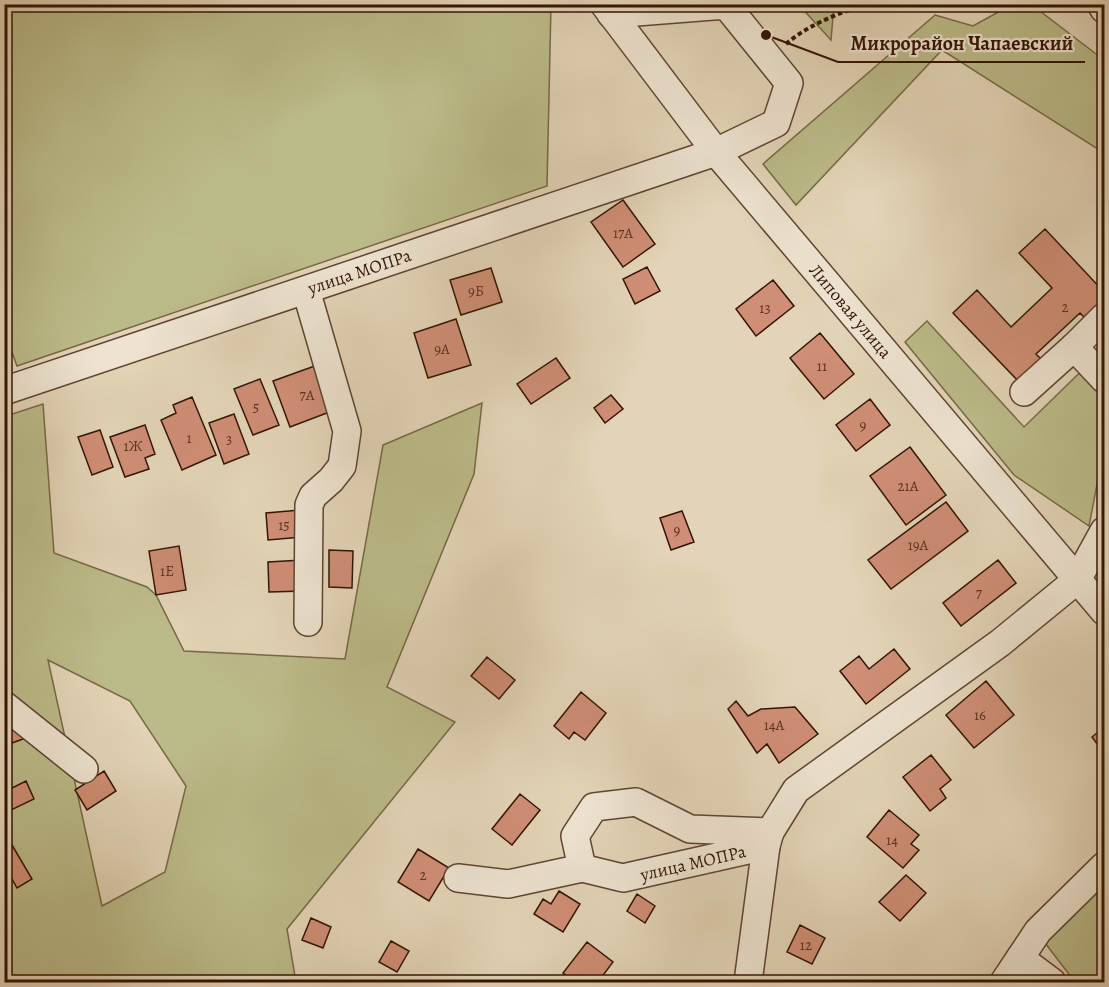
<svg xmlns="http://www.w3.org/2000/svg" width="1109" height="987" viewBox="0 0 1109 987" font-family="Alegreya,serif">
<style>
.green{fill:#bbbb89;stroke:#776846;stroke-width:1.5;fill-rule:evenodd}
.building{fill:#cf8e75;stroke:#331404;stroke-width:1.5}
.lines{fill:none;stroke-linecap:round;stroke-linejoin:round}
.minor-casing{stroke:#5f4431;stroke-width:30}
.path{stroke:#331404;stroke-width:4;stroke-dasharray:4.5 3;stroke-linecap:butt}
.minor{stroke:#ede3d0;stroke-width:27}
.labels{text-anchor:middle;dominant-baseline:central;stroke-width:4.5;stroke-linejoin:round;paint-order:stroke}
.number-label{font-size:15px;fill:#5a3220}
.street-label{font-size:18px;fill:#331404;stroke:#ede3d0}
.leader{fill:none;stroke:#331404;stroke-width:2}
.callout-dot{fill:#331404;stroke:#ede3d0;stroke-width:2}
.callout-label{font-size:20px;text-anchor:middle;font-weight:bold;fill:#331404;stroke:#ede3d0;stroke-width:4.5;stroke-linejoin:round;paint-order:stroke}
</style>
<rect width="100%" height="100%" fill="#e3d4b7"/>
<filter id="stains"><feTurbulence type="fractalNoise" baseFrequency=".00333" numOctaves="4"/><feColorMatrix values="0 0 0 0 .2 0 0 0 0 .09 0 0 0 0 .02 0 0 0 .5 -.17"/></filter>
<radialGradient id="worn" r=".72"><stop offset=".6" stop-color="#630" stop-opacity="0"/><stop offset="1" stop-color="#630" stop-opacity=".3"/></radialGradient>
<path class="green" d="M5,4l546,1 -4,181 -530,180 -13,-36z
M799,5h35l-3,35z
M1011,5h21l72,55v93l-162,-103 -146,155 -33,-41 172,-149 38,11z
M927,321l97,106 80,-78v99l-15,78 -75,-51 -109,-133z
M482,403l-8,71 -87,213 68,35 -168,207 9,53h-291l-1,-516 5,-51 34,-11 11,149 93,34 9,8 28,56 161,8 38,-214zM48,660l82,41 56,85 -21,86 -63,34z
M1104,883v99h-29l-33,-43z"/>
<path class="building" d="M623,200l32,44 -32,23 -32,-45z
M1045,229l59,63v10l-18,17 -6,-6 -44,41 6,6 -23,22 -66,-69 24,-23 34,37 41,-39 -33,-35z
M647,267l13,24 -25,13 -12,-25z
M491,268l11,34 -41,13 -11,-35z
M773,280l21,26 -38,30 -20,-27z
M456,319l15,46 -43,13 -14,-45z
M820,333l34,41 -30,25 -34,-41z
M556,358l14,20 -39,26 -14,-20z
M323,363l17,45 -50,19 -17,-46z
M260,379l19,46 -26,10 -19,-46z
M611,395l12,14 -18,14 -11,-15z
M192,397l24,58 -34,15 -21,-50 15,-7 -3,-8z
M870,399l20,26 -34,26 -20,-26z
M234,414l15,40 -25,10 -15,-41z
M145,425l10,29 -10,4 4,11 -24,8 -15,-40z
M100,430l13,37 -21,8 -14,-38z
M910,447l36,48 -40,30 -36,-49z
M946,502l22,29 -77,58 -23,-29z
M300,510l2,27 -34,3 -2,-27z
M682,511l12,31 -23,8 -11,-32z
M179,546l7,44 -30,5 -7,-44z
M329,550l24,1 -1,37 -23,-1z
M302,560l2,31 -35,1 -1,-30z
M998,560l18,23 -55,43 -18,-23z
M894,649l16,20 -44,35 -26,-33 19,-15 10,13z
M487,657l28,23 -16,19 -28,-23z
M986,681l28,34 -40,33 -28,-33z
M581,692l25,21 -21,27 -11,-8 -5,7 -15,-13z
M736,701l12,15 13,-7 34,-2 23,27 -39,29 -12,-19 -10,9 -29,-44z
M17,721l6,18 -19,7v-20z
M1104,727v26l-12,-16z
M931,755l20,25 -11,9 6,9 -16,13 -27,-34z
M104,771l12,20 -29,19 -12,-20z
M26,781l8,18 -27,13 -3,-20z
M520,794l20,16 -28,35 -20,-16z
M889,810l30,25 -8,9 8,6 -16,18 -36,-31z
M12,845l20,34 -15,9 -5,-9 -8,4v-34z
M418,849l31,19 -20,33 -31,-19z
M906,875l20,18 -26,28 -21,-19z
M559,891l21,13 -17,28 -29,-18 9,-15 8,5z
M637,894l18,12 -10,17 -18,-12z
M311,918l20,9 -8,21 -21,-8z
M800,925l25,13 -13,26 -25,-12z
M391,941l18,10 -12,21 -18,-10z
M587,942l26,20 -15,20h-23l-12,-9z"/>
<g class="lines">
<defs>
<g id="minor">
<path id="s1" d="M604,4l112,148 388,459"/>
<path d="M1101,4l3,5"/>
<path d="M306,290l41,141 -5,35 -11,14 -18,16 -4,9 -1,117"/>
<path d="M1074,347l30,-30"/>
<path id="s2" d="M4,391l712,-239 60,-29 13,-40 -63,-78 -115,9"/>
<path d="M1024,392l50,-45 30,32"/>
<path d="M4,705l80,64"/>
<path d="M766,846l-143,32 -41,-10 -7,-32 19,-29 42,-5 54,27 80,3"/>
<path d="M458,878l50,6 74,-16"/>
<path d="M1020,958l32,24"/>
<path d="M748,982l18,-136 4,-14 26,-42 204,-147 77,-63 27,-49"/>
<path d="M1004,982l34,-51 66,-65"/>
</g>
</defs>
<use href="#minor" class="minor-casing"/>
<path class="path" d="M840,4l8,6
M786,44c22,-19 54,-32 82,-40"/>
<use href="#minor" class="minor"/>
</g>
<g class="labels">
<g class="number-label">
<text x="623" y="233">17А</text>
<text x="476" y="291">9Б</text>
<text x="1065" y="307">2</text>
<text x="765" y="308">13</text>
<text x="442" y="349">9А</text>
<text x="822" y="366">11</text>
<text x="307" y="395">7А</text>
<text x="256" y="407">5</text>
<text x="863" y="425">9</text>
<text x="189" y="438">1</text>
<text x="229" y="439">3</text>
<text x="133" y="446">1Ж</text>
<text x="908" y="486">21А</text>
<text x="284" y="525">15</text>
<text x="677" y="530">9</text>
<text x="918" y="545">19А</text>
<text x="167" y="571">1Е</text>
<text x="979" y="593">7</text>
<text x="980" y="715">16</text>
<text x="774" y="725">14А</text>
<text x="892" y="840">14</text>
<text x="423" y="875">2</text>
<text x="806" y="945">12</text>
</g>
<g class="street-label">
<text stroke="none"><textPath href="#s2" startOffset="375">улица МОПРа</textPath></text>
<text stroke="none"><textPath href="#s1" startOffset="394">Липовая улица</textPath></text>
<text transform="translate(693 863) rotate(-13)">улица МОПРа</text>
</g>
</g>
<path class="leader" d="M766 35L838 62H1085"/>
<circle class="callout-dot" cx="766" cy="35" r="6"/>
<g class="callout-label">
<text x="962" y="50">Микрорайон Чапаевский</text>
</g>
<rect width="1109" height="987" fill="none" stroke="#e3d4b7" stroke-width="24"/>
<rect x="6" y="6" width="1097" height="975" fill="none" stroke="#331404" stroke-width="3"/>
<rect x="12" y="12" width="1085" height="963" fill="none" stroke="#331404" stroke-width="1.5"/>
<rect width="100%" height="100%" filter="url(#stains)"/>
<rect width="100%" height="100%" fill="url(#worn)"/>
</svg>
